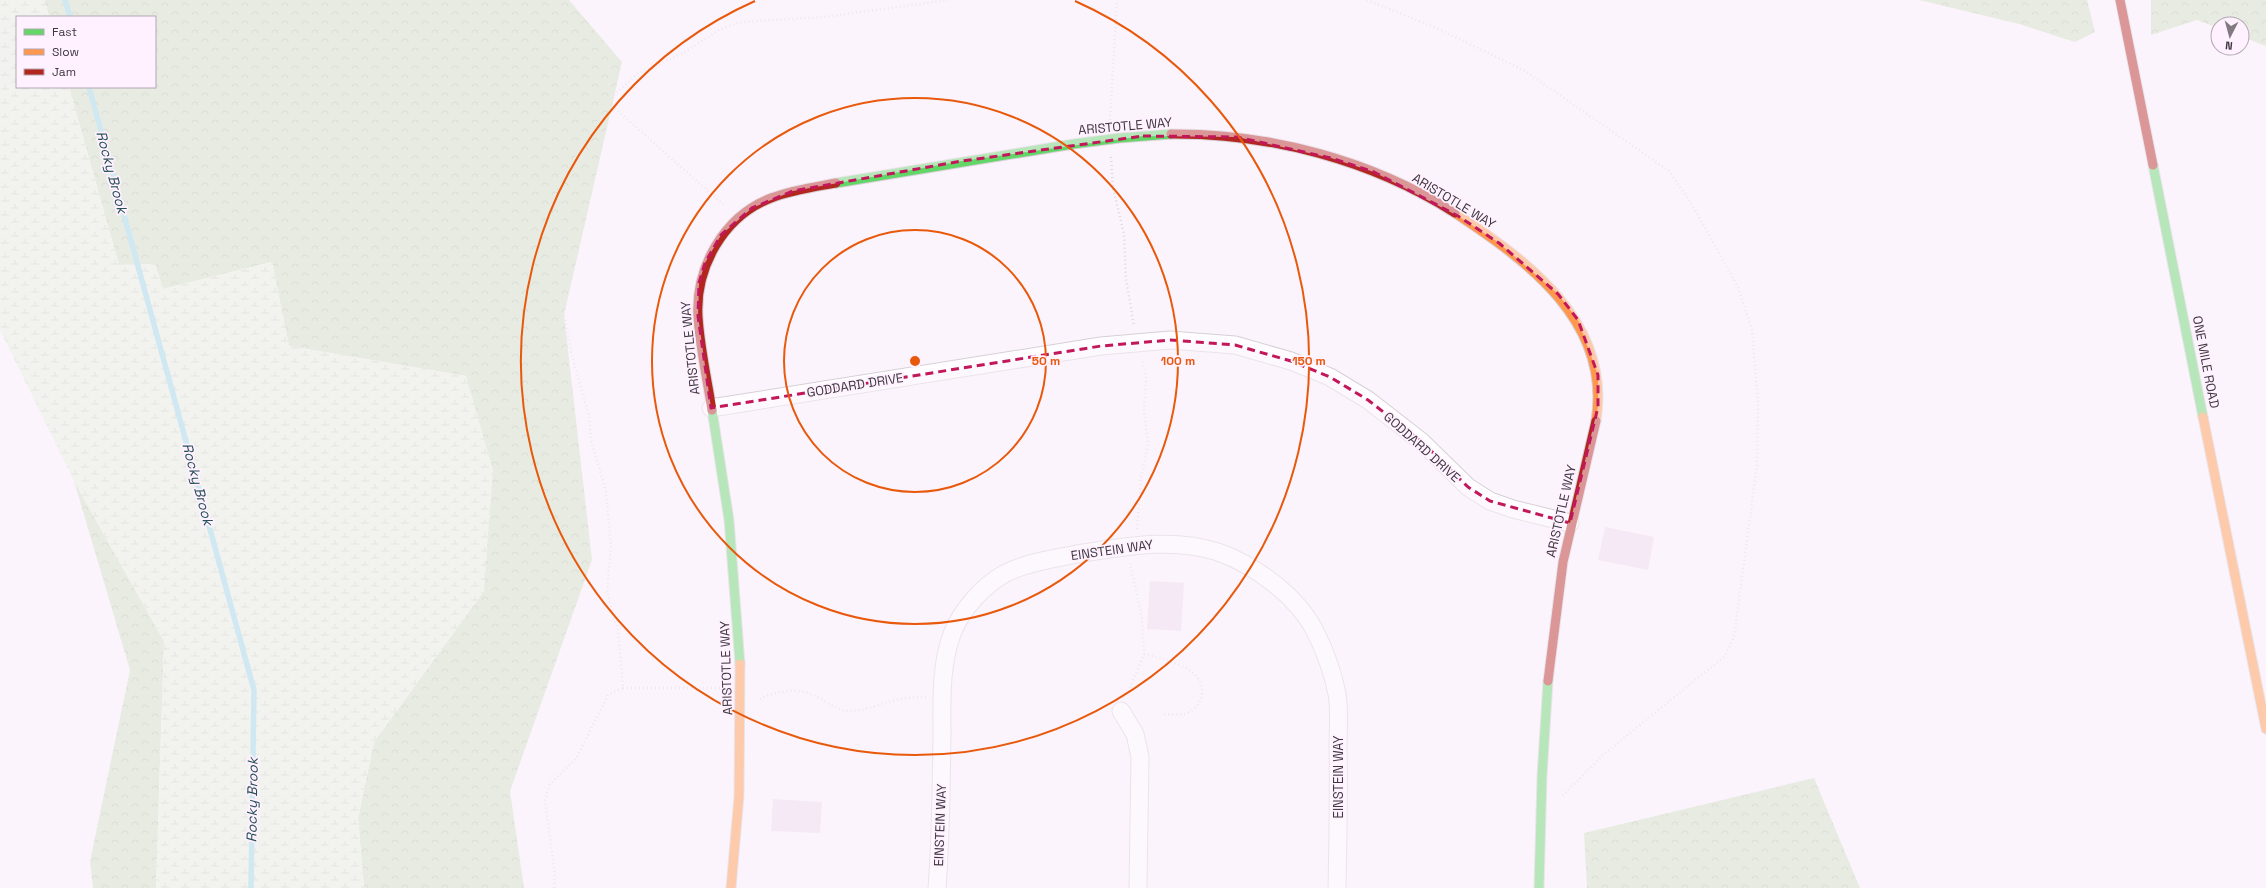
<svg xmlns="http://www.w3.org/2000/svg" width="2266" height="888" viewBox="0 0 2266 888" font-family="'Space Grotesk',sans-serif">
<style>
.forest{fill:url(#forest-crowns)}
.wetland{fill:url(#wetland-marsh)}
.lines{fill:none;stroke-linecap:round;stroke-linejoin:round}
.stream{stroke:#9bd9e5;stroke-width:5.5}
.building{fill:#eadcea}
.street-casing{stroke:#d6d0d6;stroke-width:19}
.fast-casing{stroke:#d6d0d6;stroke-width:11}
.slow-casing{stroke:#d6d0d6;stroke-width:11}
.jam-casing{stroke:#d6d0d6;stroke-width:11}
.path{stroke:#dcd9dc;stroke-width:2.5;stroke-dasharray:1 3;stroke-linecap:butt}
.street{stroke:#fffdff;stroke-width:17}
.fast{stroke:#63d668;stroke-width:9}
.slow{stroke:#ff974d;stroke-width:9}
.jam{stroke:#b3261e;stroke-width:9}
.marked{fill:none;stroke:#c2185b;stroke-width:3;stroke-dasharray:8 5;stroke-linejoin:round}
.ring{fill:none;stroke:#e8590c;stroke-width:2}
.labels{text-anchor:middle;dominant-baseline:central;stroke-width:3.5;stroke-linejoin:round;paint-order:stroke}
.street-label{font-size:13px;fill:#3f383f;stroke:#fff1ff}
.water-label{font-size:14px;font-style:italic;fill:#265056;stroke:#fff1ff}
.centre{fill:#e8590c;stroke:#fff1ff;stroke-width:2}
.ring-label{font-size:12px;text-anchor:middle;font-weight:bold;fill:#e8590c;stroke:#fff1ff;stroke-width:3.5;stroke-linejoin:round;paint-order:stroke}
</style>
<defs>
<pattern id="forest-crowns" width="20" height="18" patternUnits="userSpaceOnUse"><rect width="20" height="18" fill="#d0e1c4"/><path d="M2 6a3 3 0 1 1 6 0M12 15a3 3 0 1 1 6 0" fill="none" stroke="#b4c2a9"/></pattern>
<pattern id="wetland-marsh" width="20" height="14" patternUnits="userSpaceOnUse"><rect width="20" height="14" fill="#e7f1df"/><path d="M1 5h8M5 5V1M11 12h8M15 12V8" fill="none" stroke="#c7cfc0"/></pattern>
</defs>
<rect width="100%" height="100%" fill="#fcf4fc"/>
<path class="forest" d="M45,0h524l53,62 -58,253 28,245 -82,231 14,97h-160l-6,-70 16,-76 110,-151 -18,-215 -177,-30 -17,-84 -109,27 -8,-25 -36,1 -50,-178h86v-70h-106z
M1919,0h168l8,32 -20,10 -56,-18z
M2151,0h115v46l-24,-9v-13h-24v4l-21,-8 -46,15z
M74,481l90,160 -8,247h-63l-3,-27 40,-191z
M1814,778l46,110h-273l-3,-55z"/>
<path class="wetland" d="M0,0h45l4,17h-32v70h52l50,178 36,-1 8,25 109,-27 17,84 177,30 27,94 -9,121 -110,151 -16,76 6,70h-208l8,-247 -90,-160 -74,-151z"/>
<g class="lines">
<path class="stream" d="M65,0l5,17
M89,87l165,603 -3,198"/>
</g>
<path class="building" d="M1605,527l49,10 -6,33 -50,-10z
M1150,581l34,2 -3,48 -34,-2z
M773,799l49,3 -2,31 -49,-2z"/>
<g class="lines">
<defs>
<path id="street" d="M711,408l390,-62 69,-6 65,5 56,16 39,16 38,23 54,42 46,45 22,14 23,8 57,14
M1121,711l14,23 5,23 -2,131
M937,888c4,-50 4,-101 5,-151 0,-34 -2,-71 10,-103 9,-24 31,-48 52,-60 23,-12 49,-15 73,-20 47,-7 94,-17 141,-2 37,13 79,44 97,79 10,20 18,42 22,63 3,16 1,35 1,52 1,47 0,95 -1,142"/>
<path id="fast" d="M2153,165l50,252
M836,183l237,-39 46,-6 52,-4
M712,410l17,110 11,144
M1539,888l3,-112 6,-95"/>
<path id="slow" d="M1455,213c73,48 157,109 141,208
M2203,417l63,312
M731,888l8,-92 1,-132"/>
<path id="jam" d="M2120,0l33,165
M1171,134c98,-1 201,26 284,79
M712,410c-5,-31 -12,-62 -14,-93 -3,-50 26,-101 73,-119 21,-8 43,-11 65,-15
M1548,681l15,-119 33,-141"/>
</defs>
<use href="#street" class="street-casing"/>
<use href="#fast" class="fast-casing"/>
<use href="#slow" class="slow-casing"/>
<use href="#jam" class="jam-casing"/>
<path class="path" d="M1367,0l72,29 86,42 144,100 22,32 47,84 14,43 6,70 -1,65 -23,172 -9,19 -121,98 -43,43
M609,103l115,102
M1110,120l7,-120
M1111,157l2,31 11,46 2,45 8,47
M1137,529l4,-51 7,-35 -4,-32 2,-35 -4,-16
M1144,654c18,5 37,8 51,21 14,12 6,35 -11,39 -7,1 -15,0 -22,1
M623,688h98
M1127,695l17,-41 -2,-36 -12,-55
M760,699c15,-8 35,-11 51,-5 13,5 25,17 39,17 15,0 29,-7 42,-10 11,-3 23,-4 34,-4
M554,888l1,-12 -10,-76 5,-16 26,-25 32,-64 15,-7 -5,-58 -11,-38 4,-45 -5,-55 -15,-52 -2,-24 -17,-60 -12,-63 3,-103 3,-18 48,-77 23,-21 48,-22 34,-22 21,-8 84,-5 125,-17"/>
<use href="#street" class="street"/>
<use href="#fast" class="fast"/>
<use href="#slow" class="slow"/>
<use href="#jam" class="jam"/>
</g>
<path d="M0 0H2266V888H0ZM1143,136l94,1 94,21 43,14 84,44 41,27 59,51 20,26 20,55v32l-28,116 -80,-22 -22,-14 -46,-45 -54,-42 -38,-23 -39,-16 -56,-16 -65,-5 -69,6 -390,62 -13,-92 1,-33 6,-20 16,-28 31,-27 41,-17 169,-30z" fill="#fcf4fc" fill-opacity=".55" fill-rule="evenodd"/>
<path class="marked" d="M1143,136l94,1 94,21 43,14 84,44 41,27 59,51 20,26 20,55v32l-28,116 -80,-22 -22,-14 -46,-45 -54,-42 -38,-23 -39,-16 -56,-16 -65,-5 -69,6 -390,62 -13,-92 1,-33 6,-20 16,-28 31,-27 41,-17 169,-30z"/>
<g class="ring">
<circle cx="915" cy="361" r="131"/>
<circle cx="915" cy="361" r="263"/>
<path d="M1075 1A394 394 0 1 1 755 1"/>
</g>
<g class="labels">
<g class="street-label">
<text transform="translate(1125 126) rotate(-5)">ARISTOTLE WAY</text>
<text transform="translate(1454 201) rotate(31)">ARISTOTLE WAY</text>
<text transform="translate(690 348) rotate(-96)">ARISTOTLE WAY</text>
<text transform="translate(2206 362) rotate(79)">ONE MILE ROAD</text>
<text transform="translate(855 385) rotate(-9)">GODDARD DRIVE</text>
<text transform="translate(1422 447) rotate(42)">GODDARD DRIVE</text>
<text transform="translate(1561 511) rotate(-77)">ARISTOTLE WAY</text>
<text transform="translate(1112 550) rotate(-8)">EINSTEIN WAY</text>
<text transform="translate(726 668) rotate(-92)">ARISTOTLE WAY</text>
<text transform="translate(1338 777) rotate(-90)">EINSTEIN WAY</text>
<text transform="translate(940 825) rotate(-88)">EINSTEIN WAY</text>
</g>
<g class="water-label">
<text transform="translate(112 172) rotate(75)">Rocky Brook</text>
<text transform="translate(198 484) rotate(75)">Rocky Brook</text>
<text transform="translate(252 800) rotate(-89)">Rocky Brook</text>
</g>
</g>
<circle cx="915" cy="361" r="6" class="centre"/>
<g class="ring-label">
<text x="1046" y="365">50 m</text>
<text x="1178" y="365">100 m</text>
<text x="1309" y="365">150 m</text>
</g>
<rect x="16" y="16" width="140" height="72" fill="#fff1ff" stroke="#b2a7b2"/>
<rect x="24" y="29" width="20" height="6" fill="#63d668" stroke="#b2a7b2"/>
<text x="52" y="36" font-size="12" fill="#3f383f">Fast</text>
<rect x="24" y="49" width="20" height="6" fill="#ff974d" stroke="#b2a7b2"/>
<text x="52" y="56" font-size="12" fill="#3f383f">Slow</text>
<rect x="24" y="69" width="20" height="6" fill="#b3261e" stroke="#b2a7b2"/>
<text x="52" y="76" font-size="12" fill="#3f383f">Jam</text>
<g transform="translate(2230 36) rotate(186)"><circle r="19" fill="#fff1ff" stroke="#b2a7b2"/>
<path d="M0-3L7 15L0 10L-7 15Z" fill="#817a81"/>
<text y="-6" font-size="11" font-weight="bold" text-anchor="middle" fill="#3f383f">N</text>
</g>
</svg>
